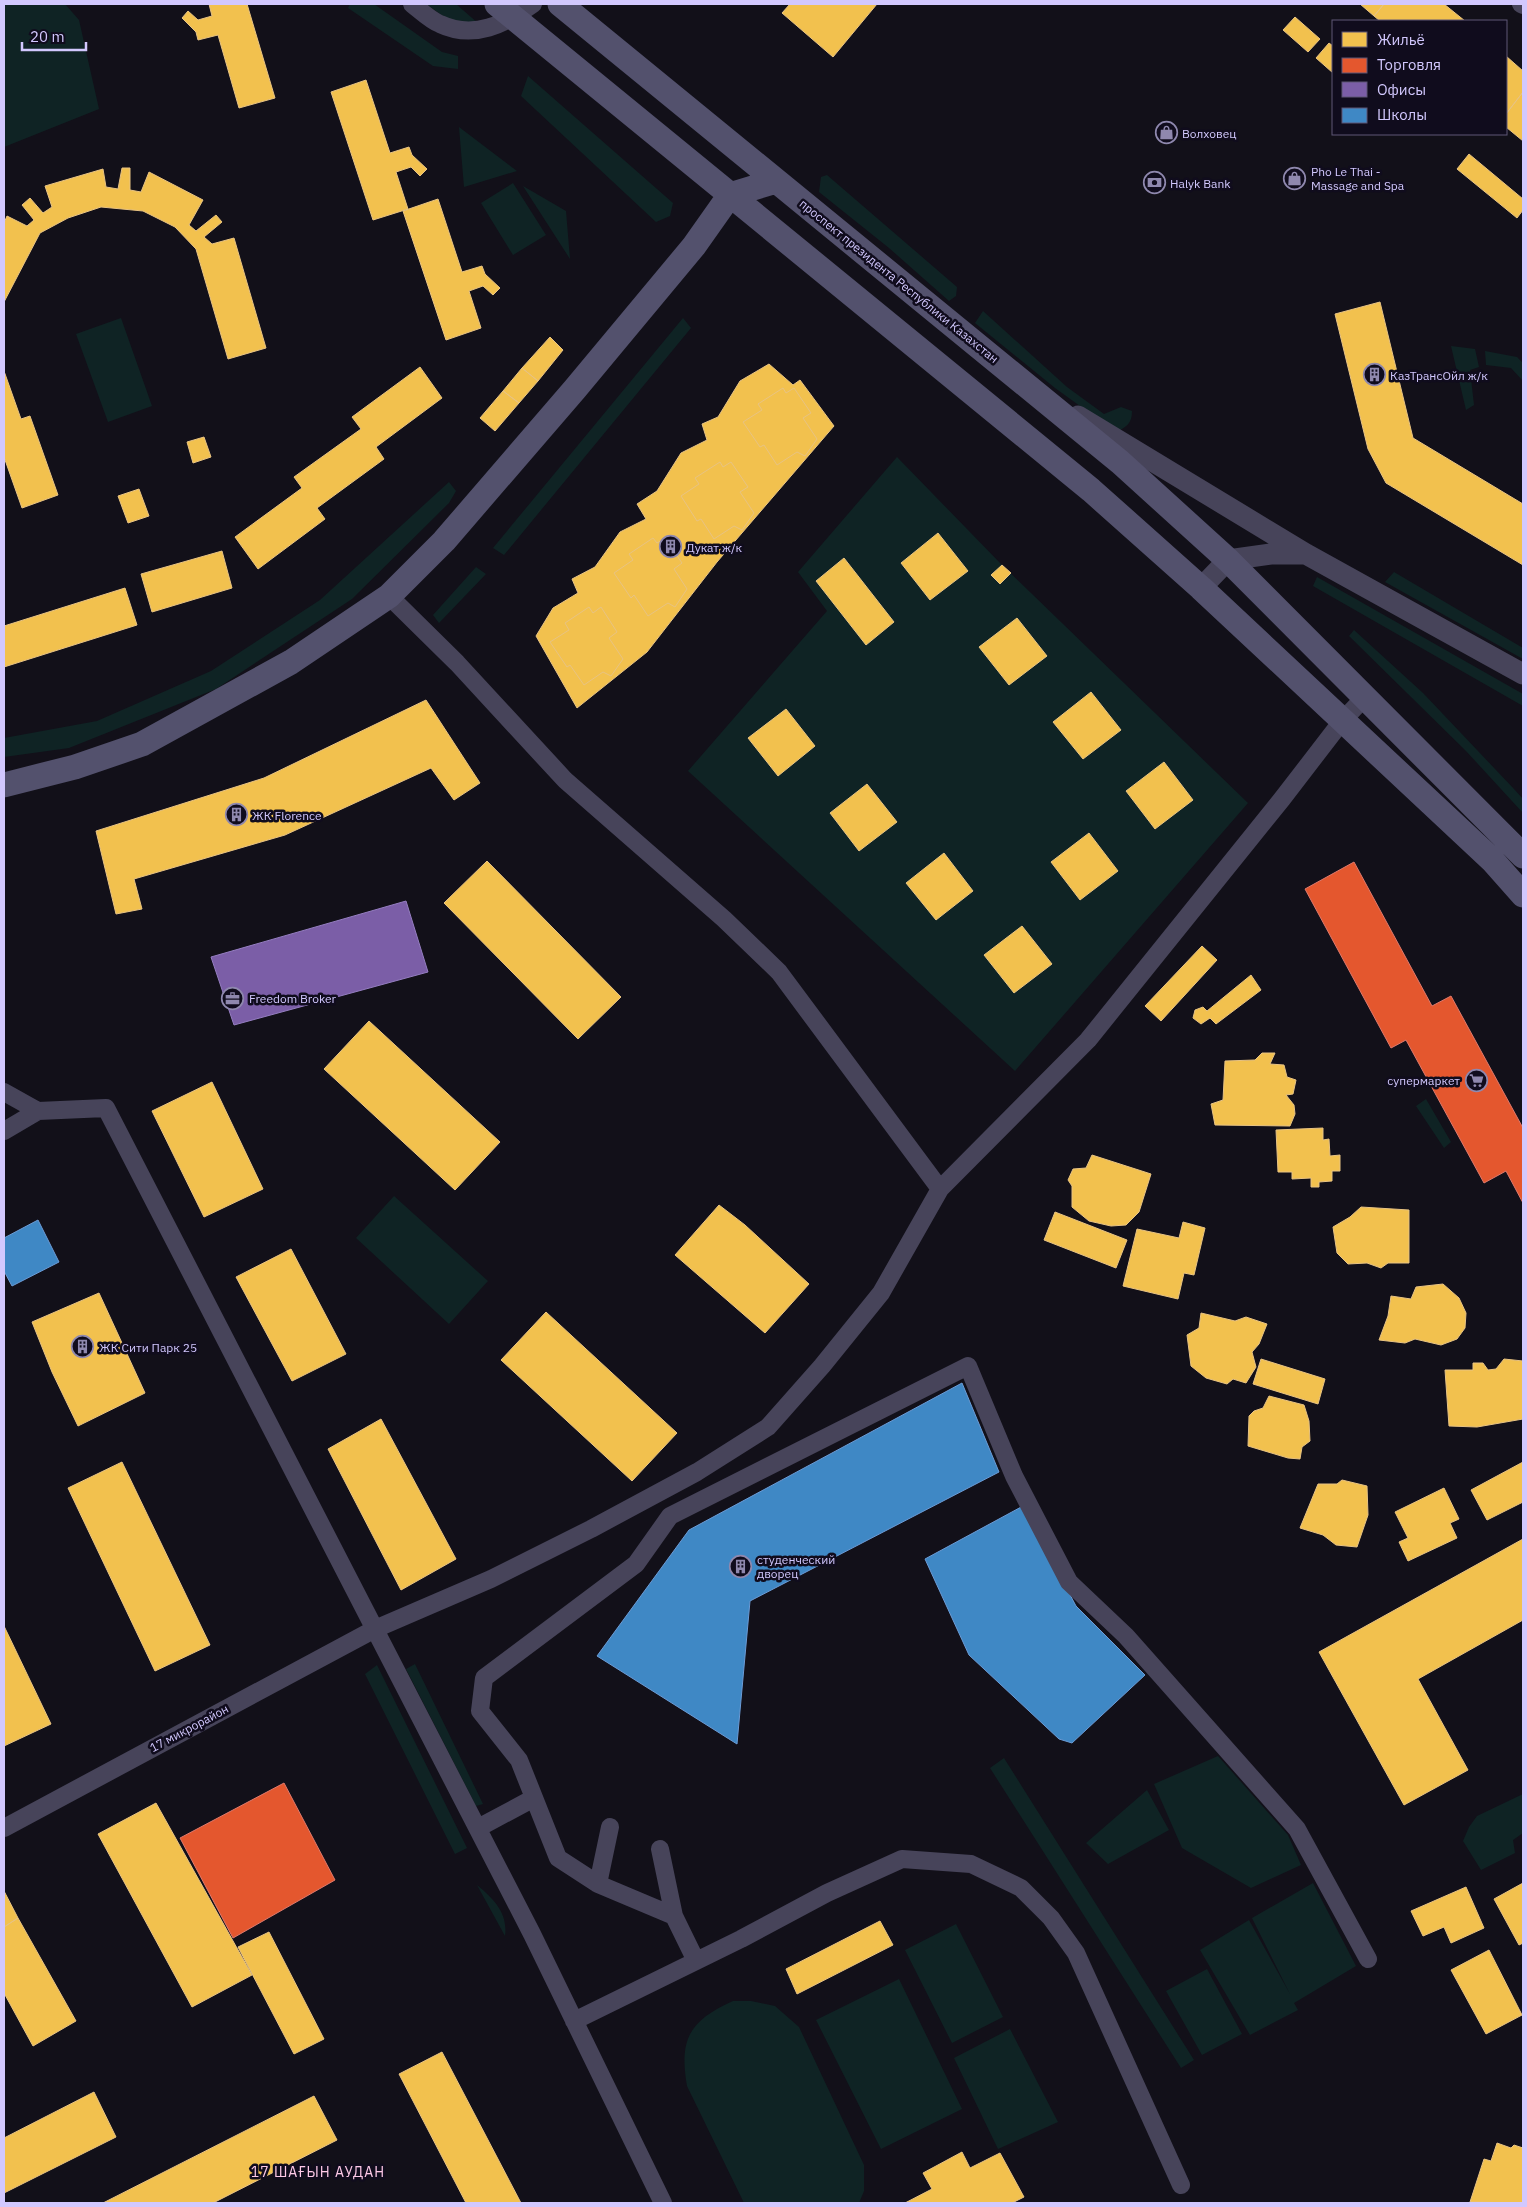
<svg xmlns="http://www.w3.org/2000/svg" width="1527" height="2207" viewBox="0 0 1527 2207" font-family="'IBM Plex Sans',sans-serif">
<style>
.green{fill:#0f2324}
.homes{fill:#f2c14e;stroke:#e8c383}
.shops{fill:#e4572e;stroke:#df796c}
.offices{fill:#7b5ea7;stroke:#957ec1}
.schools{fill:#3f88c5;stroke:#6b9bd6}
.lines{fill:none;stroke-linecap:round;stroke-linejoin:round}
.minor{stroke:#47445a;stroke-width:18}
.tertiary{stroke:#47445a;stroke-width:21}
.secondary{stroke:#53516d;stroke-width:25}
.labels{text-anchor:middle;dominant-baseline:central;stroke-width:5;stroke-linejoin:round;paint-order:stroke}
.poi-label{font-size:12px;fill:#d2c8fe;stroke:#100c1d;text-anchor:start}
.street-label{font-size:12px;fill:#d2c8fe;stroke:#100c1d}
.neighbourhood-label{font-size:14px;letter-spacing:1px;fill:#fecae8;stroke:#100c1d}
</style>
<rect width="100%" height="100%" fill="#121019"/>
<path class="green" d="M4,4h61l14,16 20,89 -95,38z
M350,4h24l68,48 16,4v13l-25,-3 -85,-58z
M426,4h30l23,20 -23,1z
M528,76l145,127 -3,13 -14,6 -135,-126z
M459,127l58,44 -53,16z
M827,175l130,112 -1,9 -7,5 -60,-53 -70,-56 2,-15z
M513,183l33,52 -33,20 -32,-52z
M523,186l43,25 4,48z
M983,311l84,76 37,27 17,-7 11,4c0,12 -5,16 -16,21l-61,-44 -80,-65z
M121,318l31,88 -44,16 -32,-88z
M683,318l8,10 -187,227 -11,-7z
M1451,346l24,3 4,18 -9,3 4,35 -8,5z
M1485,351l32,6 6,6v18l-12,-13 -25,-3z
M897,457l105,108 246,238 -233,268 -327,-300 139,-160 -29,-39z
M449,482l7,9 -7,12 -97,96 -136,90 -147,59 -65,9v-19l93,-17 114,-50 109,-71z
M476,567l10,7 -47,49 -6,-8z
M1394,572l129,76v11l-138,-77z
M1317,577l206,117v12l-210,-120z
M1354,630l69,63 91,96 9,10v14l-57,-62 -117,-115z
M1426,1099l25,43 -7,6 -28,-42z
M394,1196l94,85 -39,43 -93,-86z
M415,1664l68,140 -7,2 -70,-137z
M377,1665l90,183 -12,6 -90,-180z
M1218,1756l70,79 13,30 -50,23 -69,-40 -28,-64z
M1004,1758l190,302 -13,8 -191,-300z
M1147,1790l22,40 -61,34 -22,-21z
M1523,1794v39l-10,7 2,13 -34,17 -18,-29 6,-14 8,-11z
M1313,1883l43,83 -62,37 4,7 -48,25 -50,-85 49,-30 41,74 -38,-76z
M477,1885c17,14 31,28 28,51z
M956,1924l47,93 -51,26 -47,-93z
M1207,1969l35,65 -40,21 -36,-64z
M899,1979l63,130 -81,40 -65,-129z
M733,2001h18l24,5 24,21 65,138v26l-5,12h-115l-57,-117c-8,-47 2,-65 46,-85z
M1010,2029l48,93 -60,27 -44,-91z"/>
<path class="homes" d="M209,4h38l28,94 -36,10 -21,-73 -20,5 -2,-8 -14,-14 6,-7 10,9 14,-4z
M790,4h87l-44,53 -51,-44z
M1360,4h24l-10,12z
M1384,4h60l21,17h-85l-6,-5z
M1295,17l25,22 -12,13 -25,-22z
M1329,43l4,3v27l-17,-15z
M1506,56l17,15v21l-17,22z
M366,80l24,73 19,-6 3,8 15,14 -7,7 -9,-9 -15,5 12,37 -35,11 -42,-128z
M1523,92v49l-17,-14v-13z
M1469,154l54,45v11l-6,8 -60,-49z
M122,168h8v22l11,2 8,-20 54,28 -14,25 7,6 20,-16 6,7 -18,15 8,7 22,-6 32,110 -38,11 -32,-110 -21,-22 -32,-16 -42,-4 -33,11 -28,15 -36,69v-79l3,-7 20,10 7,-6 -12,-15 8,-7 13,15 9,-6 -7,-21 58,-17 3,18 12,2z
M438,199l24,73 20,-6 3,8 15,14 -7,7 -10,-9 -14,5 12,37 -35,12 -43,-129z
M1380,302l33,136 110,66v61l-137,-82 -18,-34 -33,-135z
M550,337l13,13 -25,31 -16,-13z
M769,364l24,21 7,-5 34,46 -117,136 -70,90 -70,56 -41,-72 17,-28 25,-15 -6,-14 23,-12 25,-35 26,-13 -9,-15 20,-13 24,-38 26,-13 -5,-16 16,-7 22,-36z
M420,367l22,31 -66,49 8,12 -67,49 8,11 -67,50 -23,-32 67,-49 -8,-11 67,-48 -9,-12z
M522,368l16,13 -19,22 -16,-12z
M4,371l17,48 9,-3 28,79 -36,13 -18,-51z
M783,388l3,5 8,-5 17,25 -8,5 14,21 -12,17 -8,-4 -20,13 -13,-20 -4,2 -17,-25 19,-12 -4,-6z
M503,391l16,12 -24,28 -15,-13z
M204,437l7,20 -18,6 -6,-21z
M720,462l3,5 8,-5 17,25 -8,5 14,21 -12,17 -8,-4 -20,13 -13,-20 -4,2 -16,-25 18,-12 -4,-6z
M139,489l10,27 -21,7 -10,-27z
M938,533l30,38 -38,29 -29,-37z
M653,538l4,5 8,-5 17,25 -8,6 13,20 -12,18 -7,-4 -20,13 -14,-21 -3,3 -17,-25 19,-13 -4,-6z
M222,551l10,37 -80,24 -11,-38z
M844,558l50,64 -28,23 -50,-64z
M1002,565l9,8 -11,11 -9,-9z
M125,588l12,37 -133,42v-41z
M589,607l4,6 8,-6 16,25 -8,6 14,21 -12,17 -8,-4 -19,13 -14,-20 -3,2 -17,-25 19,-12 -4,-7z
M1017,618l30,38 -38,29 -30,-38z
M1091,692l30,38 -38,29 -30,-37z
M426,700l54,83 -26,17 -23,-32 -146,67 -151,44 8,30 -26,5 -20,-83 168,-53z
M786,709l29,37 -37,30 -30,-38z
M1164,762l29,38 -38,29 -29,-38z
M867,784l30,38 -38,29 -29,-38z
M1089,833l29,38 -38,29 -29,-38z
M944,853l29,38 -37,29 -30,-37z
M487,861l134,136 -43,42 -134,-136z
M1022,926l30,38 -38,29 -30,-38z
M1202,946l15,14 -56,61 -16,-15z
M1251,975l10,15 -45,34 -6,-6 -9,6 -8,-6 2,-8 8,-3 4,4z
M369,1021l131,121 -45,48 -131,-121z
M1262,1053h13l-5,11 14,1 3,12 9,3 -3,14 -7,1 8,10 1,9 -5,12 -75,-1 -4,-21 12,-4 2,-39 30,-1z
M212,1082l51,107 -59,28 -52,-106z
M1323,1128v12l6,-1 1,17 10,-1v16h-8v10l-13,1v5h-8v-9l-19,1v-7h-14l-2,-42z
M1092,1155l59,19 -12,38 -13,13 -15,1 -22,-5 -17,-14v-21l-4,-6 5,-11 13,-1z
M719,1205l26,20 64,59 -44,49 -90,-78z
M1361,1207l48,3v53h-21l-7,5 -14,-5 -19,1 -11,-11 -4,-26 17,-10z
M1055,1212l72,28 -11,28 -72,-28z
M1183,1222l22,6 -11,47 -10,-2 -6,26 -55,-13 14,-57 42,9z
M291,1249l55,105 -54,27 -56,-104z
M1443,1284l16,14 7,15 -1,15 -8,11 -16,6 -26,-6 -10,4 -26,-3 9,-24 3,-20 20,3 5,-12z
M99,1293l46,100 -67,33 -26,-54 -20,-50z
M546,1312l131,121 -45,48 -131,-121z
M1201,1313l34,8 11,-4 21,7 -8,20 -7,8 4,15 -10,16 -13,-4 -6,5 -21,-6 -15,-12 -4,-31 12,-7z
M1261,1359l64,20 -7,25 -65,-20z
M1504,1359l19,2v58l-46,8 -28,-1 -4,-56h28v-7h10l5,7 8,-1z
M1269,1396l35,9 5,16 1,20 -8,6 -2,12 -12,-1 -40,-12 1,-30 5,-5 9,-3z
M381,1419l75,140 -55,31 -73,-141z
M122,1462l88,183 -55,26 -87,-183z
M1523,1462v40l-36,18 -16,-30z
M1342,1480l25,6 1,29 -11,32 -21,-2 -13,-10 -23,-7 18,-44h19z
M1444,1488l15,31 -9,4 7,15 -49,23 -9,-19 9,-4 -13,-26z
M1523,1539v81l-105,59 50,91 -64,35 -85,-153z
M4,1626l47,98 -47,22z
M156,1803l96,172 -60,32 -94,-173z
M1523,1883v60l-4,2 -25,-46z
M1466,1887l18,41 -33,15 -7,-16 -21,9 -12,-25z
M4,1891l14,27 -14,9z
M18,1918l58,103 -43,25 -29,-53v-66z
M880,1921l13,24 -96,49 -11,-25z
M269,1932l55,107 -30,15 -56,-107z
M1489,1950l33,65 -36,19 -35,-64z
M442,2052l79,151h-55l-67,-129z
M94,2092l22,45 -112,56v-55z
M314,2096l23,44 -124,63h-110z
M1497,2143l14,5 3,-3 9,3v55l-53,-1 14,-43 7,2z
M962,2152l8,16 30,-15 24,44 -12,6h-107l27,-14 -9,-16z"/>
<path class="shops" d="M1354,862l78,144 19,-10 72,132v75l-17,-32 -22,12 -78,-143 -15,8 -86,-159z
M284,1783l51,97 -102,58 -53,-100z"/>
<path class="offices" d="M406,901l22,71 -194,53 -23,-68z"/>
<path class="schools" d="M38,1220l21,42 -47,24 -8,-15v-33z
M962,1383l37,89 -249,129 -13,143 -140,-88 92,-126z
M1023,1506l53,100 69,69 -73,68 -13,-4 -90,-84 -44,-96z"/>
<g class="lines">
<path class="minor" d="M412,4c8,6 18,16 28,20 34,16 65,0 93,-20
M1521,4l2,1
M389,596l68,67 108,117 159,139 55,53 161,217
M4,1092l34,19 68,-3 426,826 131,269
M4,1131l34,-20
M610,1827l-12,57 76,32
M4,1828l371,-199 116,-50 100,-50 106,-57 71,-45 54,-61 59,-73 59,-104 148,-149 194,-241 60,-78 23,-24
M478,1828l56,-30
M660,1849l14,67 22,45
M598,1884l-40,-26 -39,-98 -39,-49 4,-33 152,-114 34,-48 298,-150 46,110 55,106 57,54 171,193 71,130
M574,2021l167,-82 86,-46 75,-34 69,5 50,24 30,30 25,35 105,232"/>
<path class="tertiary" d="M1078,416l228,138 217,120
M1201,588l27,-28 43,-6h34"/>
<path class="secondary" d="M497,4l594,486 110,98 291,272 31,35
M560,4l560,458 108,98 295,296
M4,785l71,-18 67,-23 149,-82 98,-66 55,-55 131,-152 119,-143 36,-51 46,-14"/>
</g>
<defs>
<symbol id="shop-ring" viewBox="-11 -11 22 22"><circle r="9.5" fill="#100c1d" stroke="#8f88ae" stroke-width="1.5"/><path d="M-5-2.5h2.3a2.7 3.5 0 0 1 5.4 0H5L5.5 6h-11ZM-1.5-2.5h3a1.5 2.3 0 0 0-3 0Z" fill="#8f88ae"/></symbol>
<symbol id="bank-ring" viewBox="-11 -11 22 22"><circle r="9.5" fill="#100c1d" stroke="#8f88ae" stroke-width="1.5"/><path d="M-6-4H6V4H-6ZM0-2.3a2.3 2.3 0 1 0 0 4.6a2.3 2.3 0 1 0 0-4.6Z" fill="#8f88ae"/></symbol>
<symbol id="building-ring" viewBox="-11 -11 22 22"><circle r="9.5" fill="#100c1d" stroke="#8f88ae" stroke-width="1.5"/><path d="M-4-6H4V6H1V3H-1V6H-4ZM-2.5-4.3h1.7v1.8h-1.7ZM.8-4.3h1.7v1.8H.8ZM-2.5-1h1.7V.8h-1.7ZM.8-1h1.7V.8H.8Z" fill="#8f88ae"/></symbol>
<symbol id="office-ring" viewBox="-11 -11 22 22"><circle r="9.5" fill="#100c1d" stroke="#8f88ae" stroke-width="1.5"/><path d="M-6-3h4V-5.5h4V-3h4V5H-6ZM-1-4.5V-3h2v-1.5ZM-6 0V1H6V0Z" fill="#8f88ae"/></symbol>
<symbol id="supermarket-ring" viewBox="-11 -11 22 22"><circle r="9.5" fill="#100c1d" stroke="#8f88ae" stroke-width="1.5"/><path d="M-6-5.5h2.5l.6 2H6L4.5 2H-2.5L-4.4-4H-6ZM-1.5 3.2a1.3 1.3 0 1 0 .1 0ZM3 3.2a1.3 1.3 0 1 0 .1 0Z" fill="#8f88ae"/></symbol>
</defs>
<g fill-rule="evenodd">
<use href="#shop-ring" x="1154" y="120" width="25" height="25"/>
<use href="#shop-ring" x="1282" y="166" width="25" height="25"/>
<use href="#bank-ring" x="1142" y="170" width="25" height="25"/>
<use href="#building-ring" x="1362" y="362" width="25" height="25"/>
<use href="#building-ring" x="658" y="534" width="25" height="25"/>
<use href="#building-ring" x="224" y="802" width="25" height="25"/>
<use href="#office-ring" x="220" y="986" width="25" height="25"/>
<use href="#supermarket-ring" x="1464" y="1068" width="25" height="25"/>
<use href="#building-ring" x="70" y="1334" width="25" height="25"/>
<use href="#building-ring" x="728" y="1554" width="25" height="25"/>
</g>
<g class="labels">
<g class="poi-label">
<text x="1182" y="133">Волховец</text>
<text x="1311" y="171">Pho Le Thai -<tspan x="1311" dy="14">Massage and Spa</tspan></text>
<text x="1170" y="183">Halyk Bank</text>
<text x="1390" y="375">КазТрансОйл ж/к</text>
<text x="686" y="547">Дукат ж/к</text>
<text x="252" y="815">ЖК Florence</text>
<text x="249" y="998">Freedom Broker</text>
<text x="1460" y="1080" text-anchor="end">супермаркет</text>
<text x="99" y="1347">ЖК Сити Парк 25</text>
<text x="757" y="1559">студенческий<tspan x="757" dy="14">дворец</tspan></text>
</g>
<g class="street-label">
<text transform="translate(899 281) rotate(39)">проспект президента Республики Казахстан</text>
<text transform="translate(189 1728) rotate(-28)">17 микрорайон</text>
</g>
<g class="neighbourhood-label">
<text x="318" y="2172">17 ШАҒЫН АУДАН</text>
</g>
</g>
<rect width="1527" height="2207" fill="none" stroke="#d2c8fe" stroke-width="10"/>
<rect x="1332" y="20" width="175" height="115" fill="#100c1d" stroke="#5e5777"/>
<rect x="1342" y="32" width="25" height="15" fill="#f2c14e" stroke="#5e5777"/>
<text x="1377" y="45" font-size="15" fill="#d2c8fe">Жильё</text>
<rect x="1342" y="58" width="25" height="15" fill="#e4572e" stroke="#5e5777"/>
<text x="1377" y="70" font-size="15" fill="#d2c8fe">Торговля</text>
<rect x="1342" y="82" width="25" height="15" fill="#7b5ea7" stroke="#5e5777"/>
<text x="1377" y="95" font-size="15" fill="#d2c8fe">Офисы</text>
<rect x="1342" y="108" width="25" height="15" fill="#3f88c5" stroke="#5e5777"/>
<text x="1377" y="120" font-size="15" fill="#d2c8fe">Школы</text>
<path d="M22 42v8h64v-8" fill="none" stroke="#d2c8fe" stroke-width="2.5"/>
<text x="30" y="42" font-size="15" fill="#d2c8fe" stroke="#100c1d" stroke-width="4" paint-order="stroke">20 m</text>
</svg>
